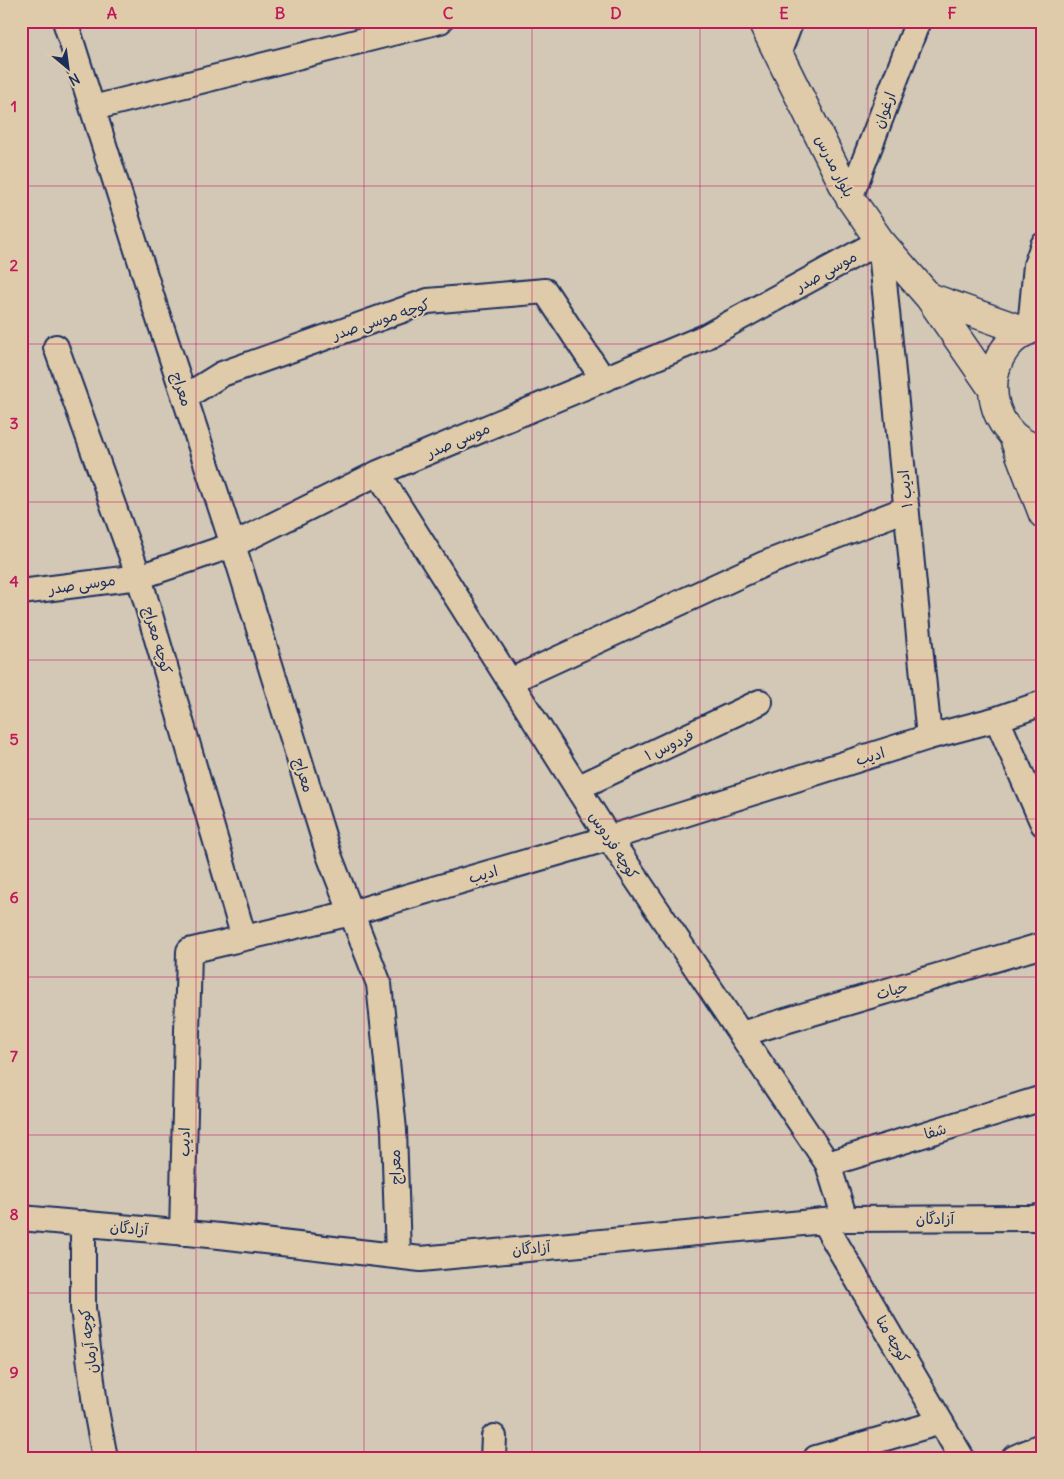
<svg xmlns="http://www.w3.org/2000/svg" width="1064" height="1479" viewBox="0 0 1064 1479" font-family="Delius,'Playpen Sans Arabic',sans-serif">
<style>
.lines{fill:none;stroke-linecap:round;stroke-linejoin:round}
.minor-casing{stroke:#1b2f5e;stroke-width:28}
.secondary-casing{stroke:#1b2f5e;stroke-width:31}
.minor{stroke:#dfcbaa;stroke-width:24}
.secondary{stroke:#dfcbaa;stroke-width:28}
.grid{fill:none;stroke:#c2185b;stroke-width:1;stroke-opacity:0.55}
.labels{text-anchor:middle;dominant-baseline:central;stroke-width:4;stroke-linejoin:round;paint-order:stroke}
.street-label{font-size:15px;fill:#1b2f5e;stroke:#dfcbaa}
.neatline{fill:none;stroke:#c2185b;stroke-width:2}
.grid-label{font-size:16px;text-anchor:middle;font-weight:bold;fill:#c2185b}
</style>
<rect width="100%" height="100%" fill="#d3c7b6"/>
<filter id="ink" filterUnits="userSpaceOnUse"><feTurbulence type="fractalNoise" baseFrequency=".02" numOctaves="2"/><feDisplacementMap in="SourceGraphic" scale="10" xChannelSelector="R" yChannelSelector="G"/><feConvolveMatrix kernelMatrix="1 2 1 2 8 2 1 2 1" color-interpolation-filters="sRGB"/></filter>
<g filter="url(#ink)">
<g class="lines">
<defs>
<path id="minor" d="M65,21l89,283 79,241 96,310 50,129 15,146 4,126
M778,54l13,-33
M93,108l347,-87
M850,198l68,-177
M1030,328l6,-63 7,-20
M56,347l83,230 105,361
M185,397l37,-23 206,-73 117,-10 58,88
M378,473l231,365 219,326 17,55
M21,592l118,-15 94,-32 145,-72 327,-136 175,-96 49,496
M510,681l254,-117 142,-55
M997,719l46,105
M577,788l183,-86
M741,1034l302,-89
M828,1164l215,-66
M21,1218l199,18 201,23 424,-40 188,-1 10,-2
M823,1221l139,237
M83,1223v85l12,97 10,53
M182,1233l7,-282 162,-38 258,-75 320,-101 68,-18 46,-16
M493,1458l1,-21
M816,1458l125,-36
M1014,1458l29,-13"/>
<path id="secondary" d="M762,21l88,177 30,43 49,56 63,91
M929,297l96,34
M1043,326c-67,12 -66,111 0,124
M1013,436l30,78"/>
</defs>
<use href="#minor" class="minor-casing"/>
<use href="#secondary" class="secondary-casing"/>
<use href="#minor" class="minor"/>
<use href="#secondary" class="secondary"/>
</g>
</g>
<path class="grid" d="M196,21v1437M364,21v1437M532,21v1437M700,21v1437M868,21v1437M21,186h1022M21,344h1022M21,502h1022M21,660h1022M21,819h1022M21,977h1022M21,1135h1022M21,1293h1022"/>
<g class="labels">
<g class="street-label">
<text transform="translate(884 110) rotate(-69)">ارغوان</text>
<text transform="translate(835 166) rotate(63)">بلوار مدرس</text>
<text transform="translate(826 271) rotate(-29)">موسی صدر</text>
<text transform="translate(381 319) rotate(-18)">کوچه موسی صدر</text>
<text transform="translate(182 389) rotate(72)">معراج</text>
<text transform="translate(458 440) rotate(-23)">موسی صدر</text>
<text transform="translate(905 489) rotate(-96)">ادیب ۱</text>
<text transform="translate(82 584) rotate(-8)">موسی صدر</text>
<text transform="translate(158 640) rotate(74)">کوچه معراج</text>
<text transform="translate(669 745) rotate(-25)">فردوس ۱</text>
<text transform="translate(870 756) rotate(-17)">ادیب</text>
<text transform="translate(304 775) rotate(73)">معراج</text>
<text transform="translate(614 845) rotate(57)">کوچه فردوس</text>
<text transform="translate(483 874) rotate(-16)">ادیب</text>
<text transform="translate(892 990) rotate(-16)">حیات</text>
<text transform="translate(935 1131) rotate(-17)">شفا</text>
<text transform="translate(184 1142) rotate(-89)">ادیب</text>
<text transform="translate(395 1167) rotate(-92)">معراج</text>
<text x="935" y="1218">آزادگان</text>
<text transform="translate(129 1228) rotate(5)">آزادگان</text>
<text transform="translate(531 1248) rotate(-5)">آزادگان</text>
<text transform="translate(893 1339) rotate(60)">کوچه منا</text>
<text transform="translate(88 1341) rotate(-97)">کوچه آرمان</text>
</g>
</g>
<rect width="1064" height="1479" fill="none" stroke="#dfcbaa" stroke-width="55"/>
<g transform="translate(68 68) rotate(151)" stroke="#dfcbaa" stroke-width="4" paint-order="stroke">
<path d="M0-4L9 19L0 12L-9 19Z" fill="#1b2f5e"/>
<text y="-8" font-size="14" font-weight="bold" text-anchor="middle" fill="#1b2f5e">N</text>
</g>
<rect x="28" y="28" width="1008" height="1424" class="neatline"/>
<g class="grid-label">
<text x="112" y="19">A</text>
<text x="280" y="19">B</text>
<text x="448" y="19">C</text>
<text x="616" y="19">D</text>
<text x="784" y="19">E</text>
<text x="952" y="19">F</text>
<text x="14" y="112">1</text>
<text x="14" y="271">2</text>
<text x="14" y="429">3</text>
<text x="14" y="587">4</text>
<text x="14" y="745">5</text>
<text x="14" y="903">6</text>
<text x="14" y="1062">7</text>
<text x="14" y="1220">8</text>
<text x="14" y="1378">9</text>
</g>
</svg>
